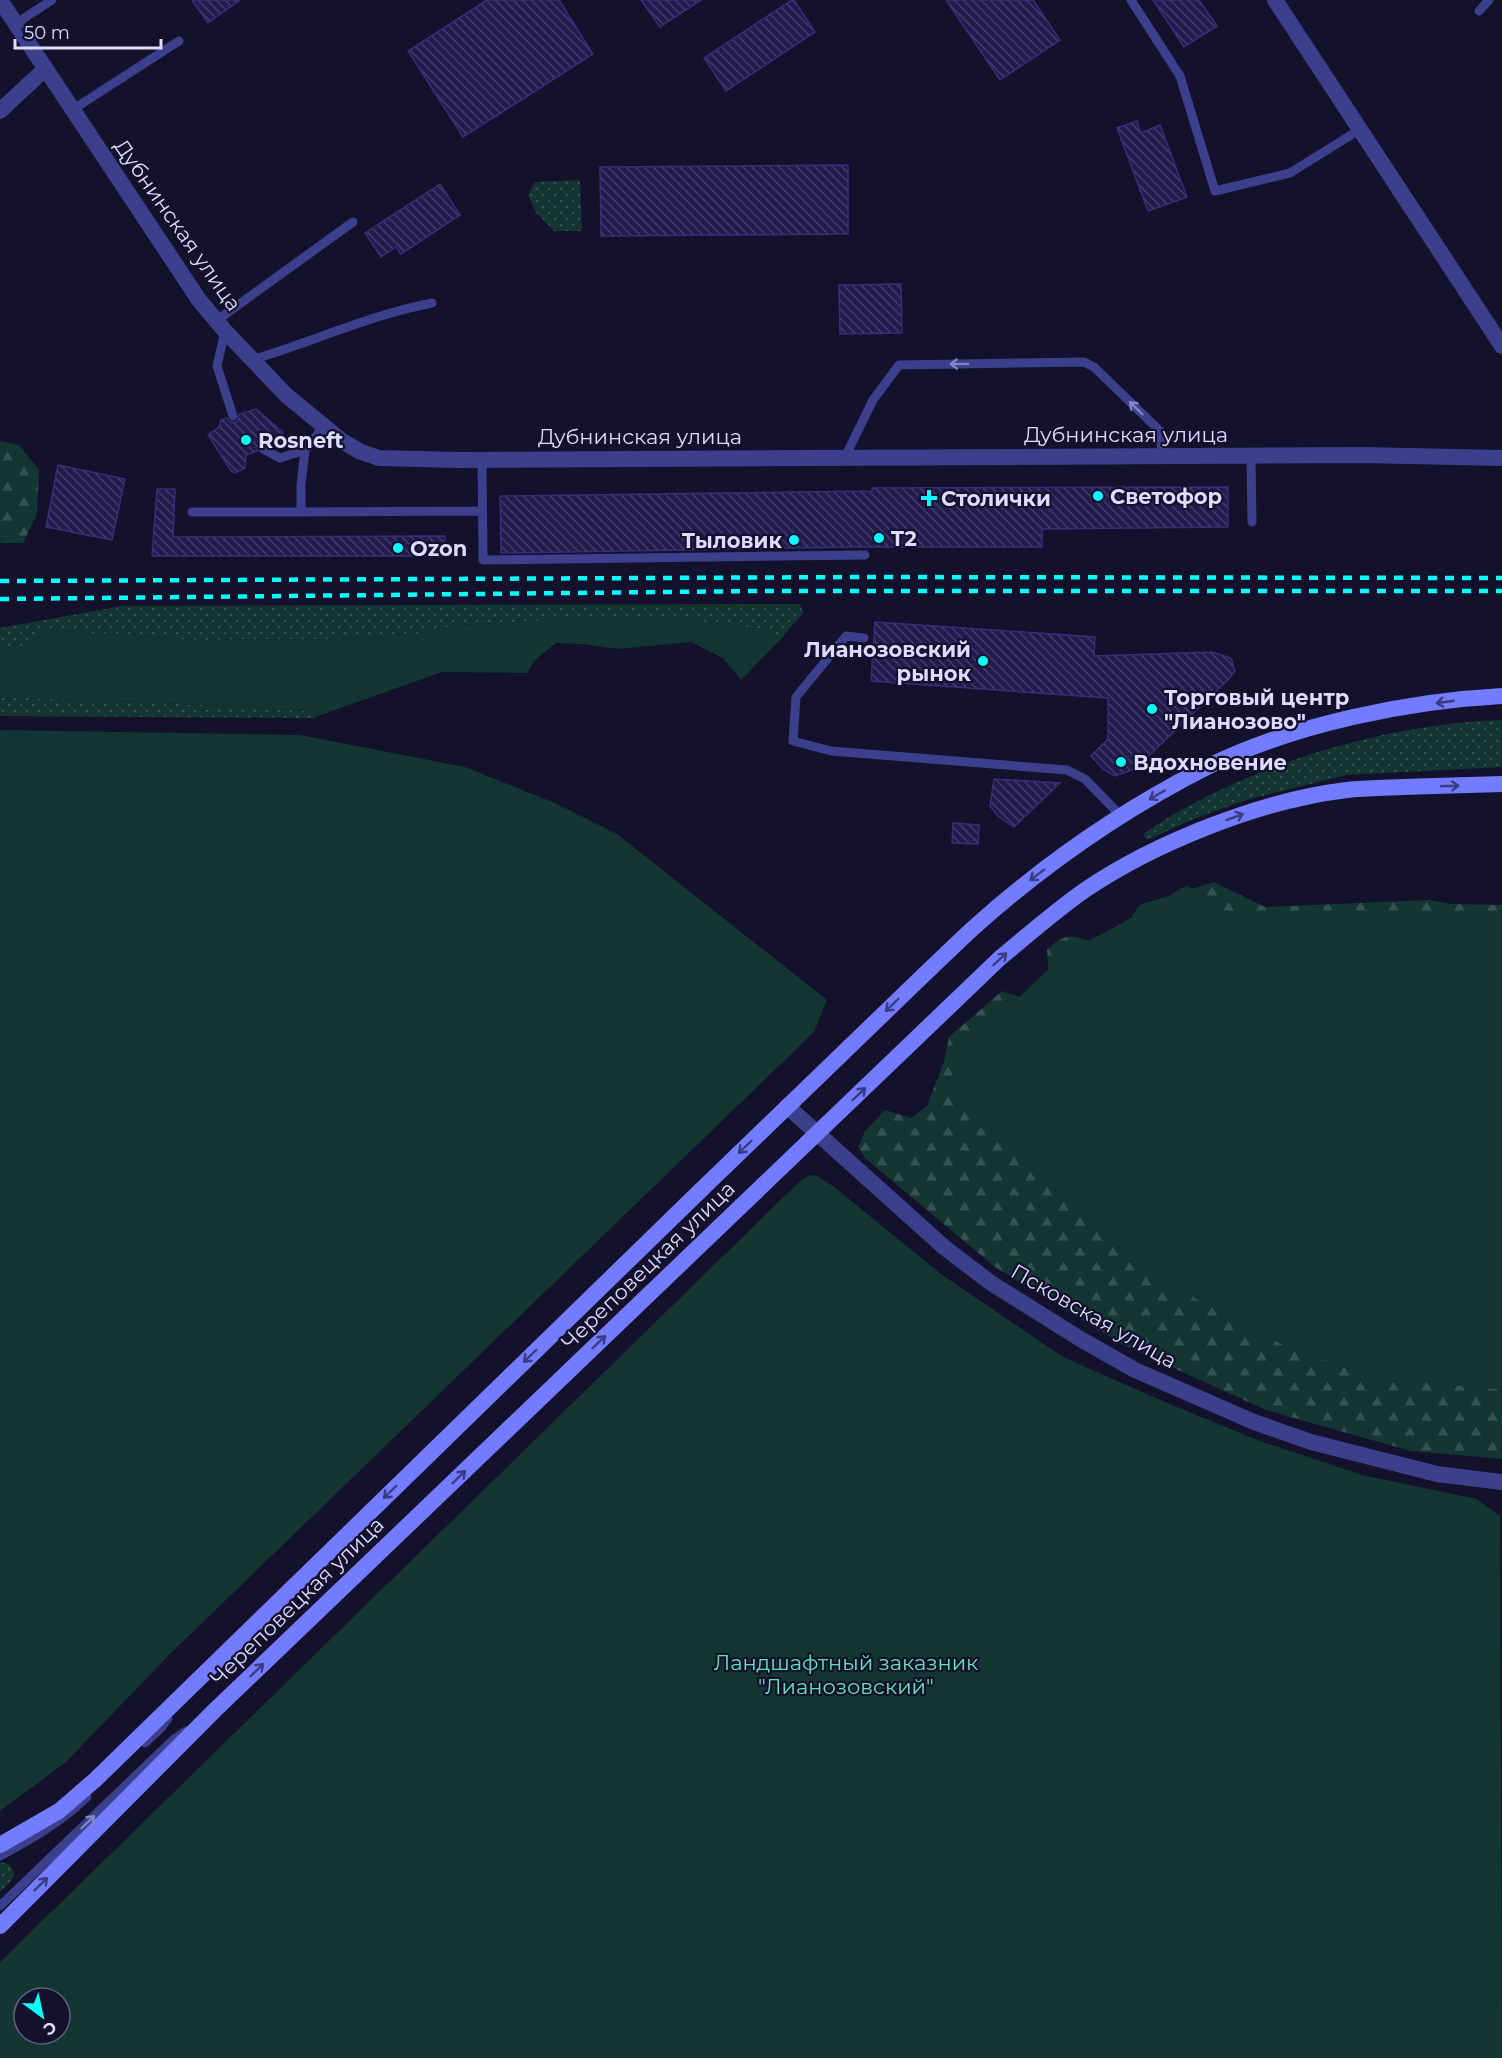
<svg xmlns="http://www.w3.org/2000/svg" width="1502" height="2058" viewBox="0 0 1502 2058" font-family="Montserrat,sans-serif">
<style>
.grass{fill:url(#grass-dots)}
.forest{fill:url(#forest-firs)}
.green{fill:#133632;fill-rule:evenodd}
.building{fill:url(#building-back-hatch);stroke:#362e7a;stroke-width:1.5}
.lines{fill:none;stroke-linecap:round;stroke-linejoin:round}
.service{stroke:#3b3f8c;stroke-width:9}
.minor{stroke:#3b3f8c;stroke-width:16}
.tertiary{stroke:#3b3f8c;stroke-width:16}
.secondary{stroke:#737cff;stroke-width:16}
.rail{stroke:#08fdff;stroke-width:4.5;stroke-dasharray:9 8;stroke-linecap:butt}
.oneway{stroke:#8486c0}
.oneway2{stroke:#393c80}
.poi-dot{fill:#08fdff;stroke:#13112c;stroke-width:2}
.labels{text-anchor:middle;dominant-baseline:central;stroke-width:4.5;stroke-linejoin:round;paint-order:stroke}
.street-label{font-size:21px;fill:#dddcff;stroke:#13112c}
.poi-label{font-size:21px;font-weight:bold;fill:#dddcff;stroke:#13112c;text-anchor:start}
.park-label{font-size:21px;fill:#63e4b8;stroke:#13112c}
</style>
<defs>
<pattern id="grass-dots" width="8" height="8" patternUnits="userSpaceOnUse" patternTransform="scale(1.5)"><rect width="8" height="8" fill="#133632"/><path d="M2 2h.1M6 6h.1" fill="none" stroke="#355251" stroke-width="1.8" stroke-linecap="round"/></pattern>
<pattern id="forest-firs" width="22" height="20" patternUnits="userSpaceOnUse" patternTransform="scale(1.5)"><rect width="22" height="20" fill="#133632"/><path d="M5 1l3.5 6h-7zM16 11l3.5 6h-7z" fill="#355251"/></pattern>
<pattern id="building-back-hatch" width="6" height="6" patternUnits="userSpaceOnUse" patternTransform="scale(1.5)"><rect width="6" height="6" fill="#221c4e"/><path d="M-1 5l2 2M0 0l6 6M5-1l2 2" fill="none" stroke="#423c69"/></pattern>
</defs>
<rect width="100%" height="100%" fill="#13112c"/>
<path class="grass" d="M580,180l2,51h-28l-19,-20 -7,-16 7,-13z
M800,604l3,9 -23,27 -14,-10 -82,-11h-106l-120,6 -42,9 -81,5 -137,1 -150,-10 -20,16h-28v-18l122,-22z
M0,697l143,5 167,9 11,4 -8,3 -313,-2z
M1502,720v47l-156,8 -100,25 -50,18 -49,22 -4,-6c99,-68 239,-110 359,-114z
M0,1863c9,-1 12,3 14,12l-4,7 -10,10z"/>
<path class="forest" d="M0,441l19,4 20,25 -2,44 -14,29h-23z
M1214,882l51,25 164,-7 23,4 50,1v554l-91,-8 -145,-41 -143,-65 -128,-78 -130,-109 -7,-11 7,-16 20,-21 26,8 16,-12 17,-44 5,-25 53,-46 26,9 22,-11 -3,-39c21,-21 28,-13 53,-6l28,-21 11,-18z"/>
<path class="green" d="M578,619h107l81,11 14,10 -39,40 -18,-22 -32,-16 -73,7 -36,-5 -26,-1 -21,17 -8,13 -85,-1 -121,43 -11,-4 -167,-9 -143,-5v-51h28l20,-16 150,10 137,-1 81,-5 42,-9z
M0,730l300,5 165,32 90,36 62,31 210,166 -13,32 -644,622 -104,108 -66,49z
M1187,885l33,30 282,-2v475l-14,1 -111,-12 -88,-29 -93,-49 -55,-37 -57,-45 -131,-131 -2,-25 116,-109 57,-30z
M810,1175l7,1 16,10 108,88 122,83 102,45 95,39 102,34 115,24 23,17 2,542h-1502v-96l799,-780zM24,1998h36v36h-36z"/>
<path class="building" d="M192,0h48l-32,23z
M487,0h72l34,54 -130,83 -55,-86z
M641,0h60l-41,27z
M792,0h2l21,32 -89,59 -22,-33z
M946,0h87l27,40 -60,40z
M1153,0h46l18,26 -33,21z
M1137,121l4,12 19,-8 27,72 -39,14 -31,-83z
M848,165v69l-247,2 -1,-69z
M440,184l20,31 -59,39 -5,-7 -15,10 -16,-24z
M901,284l1,49 -62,1 -1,-49z
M256,409l27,23 -3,12 -7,2 -10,-4 -4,2 -2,7 -11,4 -1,13 -10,5 -4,-2 -23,-36 11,-8 2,-7 6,-2 2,3 5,2 4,-3 1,-6z
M58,465l67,14 -13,61 -66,-13z
M1228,487v40l-186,2v18h-193l-348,6 -1,-57 372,-5v-3z
M157,489h18l-2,48 272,-1v20h-293z
M875,622l220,15 -1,19 118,-4 19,6 4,13 -7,9 -93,89 -20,7 -11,-6 -13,-14 17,-17v-41l-237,-17z
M994,779l66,4 -46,44 -15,-10 -9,-11z
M953,823l26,2 -1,19 -26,-1z"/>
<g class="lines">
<path class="service" d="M1131,0l49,76 35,115 75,-18 69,-43
M1479,11l10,-11
M15,24l37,-24
M72,110l107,-69
M216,321l137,-99
M225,331l-8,35 16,50
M251,360c61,-18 119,-45 181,-57
M263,449l17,9 25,-8 19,-24
M305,450l-4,35v27l181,-1
M1251,456l1,66
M845,457l28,-57 26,-35 185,-3 10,5 66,64 2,25
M482,459l1,101 382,-5
M192,512h109
M864,638l-18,-2 -50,61 -3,44 38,10 236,19 18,9 36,37
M145,1743l17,-16 6,-9
M0,1856c32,-17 61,-34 87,-59
M0,1906l174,-167 12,-8"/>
<path class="minor" d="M1275,0l227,346
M0,111l45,-42"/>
<path class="tertiary" d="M0,0l199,300 26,31 61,64 56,46 19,11 18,6 80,2 903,-5 140,3
M787,1106l158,142 46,35 91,57 53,30 119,52 57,20 126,32 65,8"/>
<path class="secondary" d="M0,1845l59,-34 36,-31c203,-197 405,-394 607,-591 57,-55 114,-110 171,-165 32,-31 65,-63 98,-94 72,-65 154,-122 240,-165 85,-41 197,-64 291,-69
M0,1926l215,-216 785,-752c28,-23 55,-47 85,-68 71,-48 177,-90 262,-100 18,-2 37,-2 55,-3 33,-1 67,-2 100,-3"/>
<path class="rail" d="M0,581l864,-4 638,1
M0,599l759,-8h743"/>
</g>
<defs><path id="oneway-shaft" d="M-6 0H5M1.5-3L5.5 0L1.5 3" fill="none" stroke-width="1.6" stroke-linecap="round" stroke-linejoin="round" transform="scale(1.5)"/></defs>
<g class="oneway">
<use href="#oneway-shaft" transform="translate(959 364) rotate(179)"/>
<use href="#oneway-shaft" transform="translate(1136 408) rotate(-136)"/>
<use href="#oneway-shaft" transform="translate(88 1822) rotate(-44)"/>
</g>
<g class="oneway2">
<use href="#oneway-shaft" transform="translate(1445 702) rotate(172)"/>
<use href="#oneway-shaft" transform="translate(1450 786) rotate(-2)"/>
<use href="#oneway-shaft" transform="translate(1157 795) rotate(150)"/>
<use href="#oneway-shaft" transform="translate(1235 817) rotate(-20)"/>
<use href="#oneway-shaft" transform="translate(1037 875) rotate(143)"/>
<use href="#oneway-shaft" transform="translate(1000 959) rotate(-42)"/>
<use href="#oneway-shaft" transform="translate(892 1005) rotate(136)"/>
<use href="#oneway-shaft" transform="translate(859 1094) rotate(-44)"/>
<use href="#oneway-shaft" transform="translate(745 1147) rotate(136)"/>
<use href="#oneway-shaft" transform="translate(599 1342) rotate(-44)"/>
<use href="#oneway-shaft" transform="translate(530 1356) rotate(136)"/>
<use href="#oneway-shaft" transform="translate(459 1477) rotate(-44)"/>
<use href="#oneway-shaft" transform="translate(390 1492) rotate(136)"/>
<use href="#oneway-shaft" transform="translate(257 1670) rotate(-44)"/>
<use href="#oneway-shaft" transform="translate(41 1884) rotate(-45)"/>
</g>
<g class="poi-dot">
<circle cx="246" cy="440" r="6"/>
<circle cx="1098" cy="496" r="6"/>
<path d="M926 489h6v6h6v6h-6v6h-6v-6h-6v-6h6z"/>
<circle cx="879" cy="538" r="6"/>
<circle cx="794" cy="540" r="6"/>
<circle cx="398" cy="548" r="6"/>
<circle cx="983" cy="661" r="6"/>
<circle cx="1152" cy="709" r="6"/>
<circle cx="1121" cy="762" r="6"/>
</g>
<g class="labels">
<g class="street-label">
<text transform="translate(178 225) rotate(55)">Дубнинская улица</text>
<text x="1126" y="434">Дубнинская улица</text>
<text x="640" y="436">Дубнинская улица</text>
<text transform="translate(648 1265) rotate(-44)">Череповецкая улица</text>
<text transform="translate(1094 1316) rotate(30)">Псковская улица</text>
<text transform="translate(297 1601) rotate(-44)">Череповецкая улица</text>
</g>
<g class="poi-label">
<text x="258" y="440">Rosneft</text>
<text x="1110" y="496">Светофор</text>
<text x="941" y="498">Столички</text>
<text x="891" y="538">T2</text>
<text x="782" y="540" text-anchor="end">Тыловик</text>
<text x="410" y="548">Ozon</text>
<text x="971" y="649" text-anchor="end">Лианозовский<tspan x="971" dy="24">рынок</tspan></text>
<text x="1164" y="697">Торговый центр<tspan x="1164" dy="24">"Лианозово"</tspan></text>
<text x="1133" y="762">Вдохновение</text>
</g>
<g class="park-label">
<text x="846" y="1662">Ландшафтный заказник<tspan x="846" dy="24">"Лианозовский"</tspan></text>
</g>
</g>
<g transform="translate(42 2016) rotate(147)"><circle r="28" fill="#13112c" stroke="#646280" stroke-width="1.5"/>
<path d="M0-4.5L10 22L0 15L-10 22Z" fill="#08fdff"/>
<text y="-9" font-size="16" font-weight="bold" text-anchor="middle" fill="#dddcff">С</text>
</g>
<path d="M15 39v9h146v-9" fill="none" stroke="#dddcff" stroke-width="3"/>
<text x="24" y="39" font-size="18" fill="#dddcff" stroke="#13112c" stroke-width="4.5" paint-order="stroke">50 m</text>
</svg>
